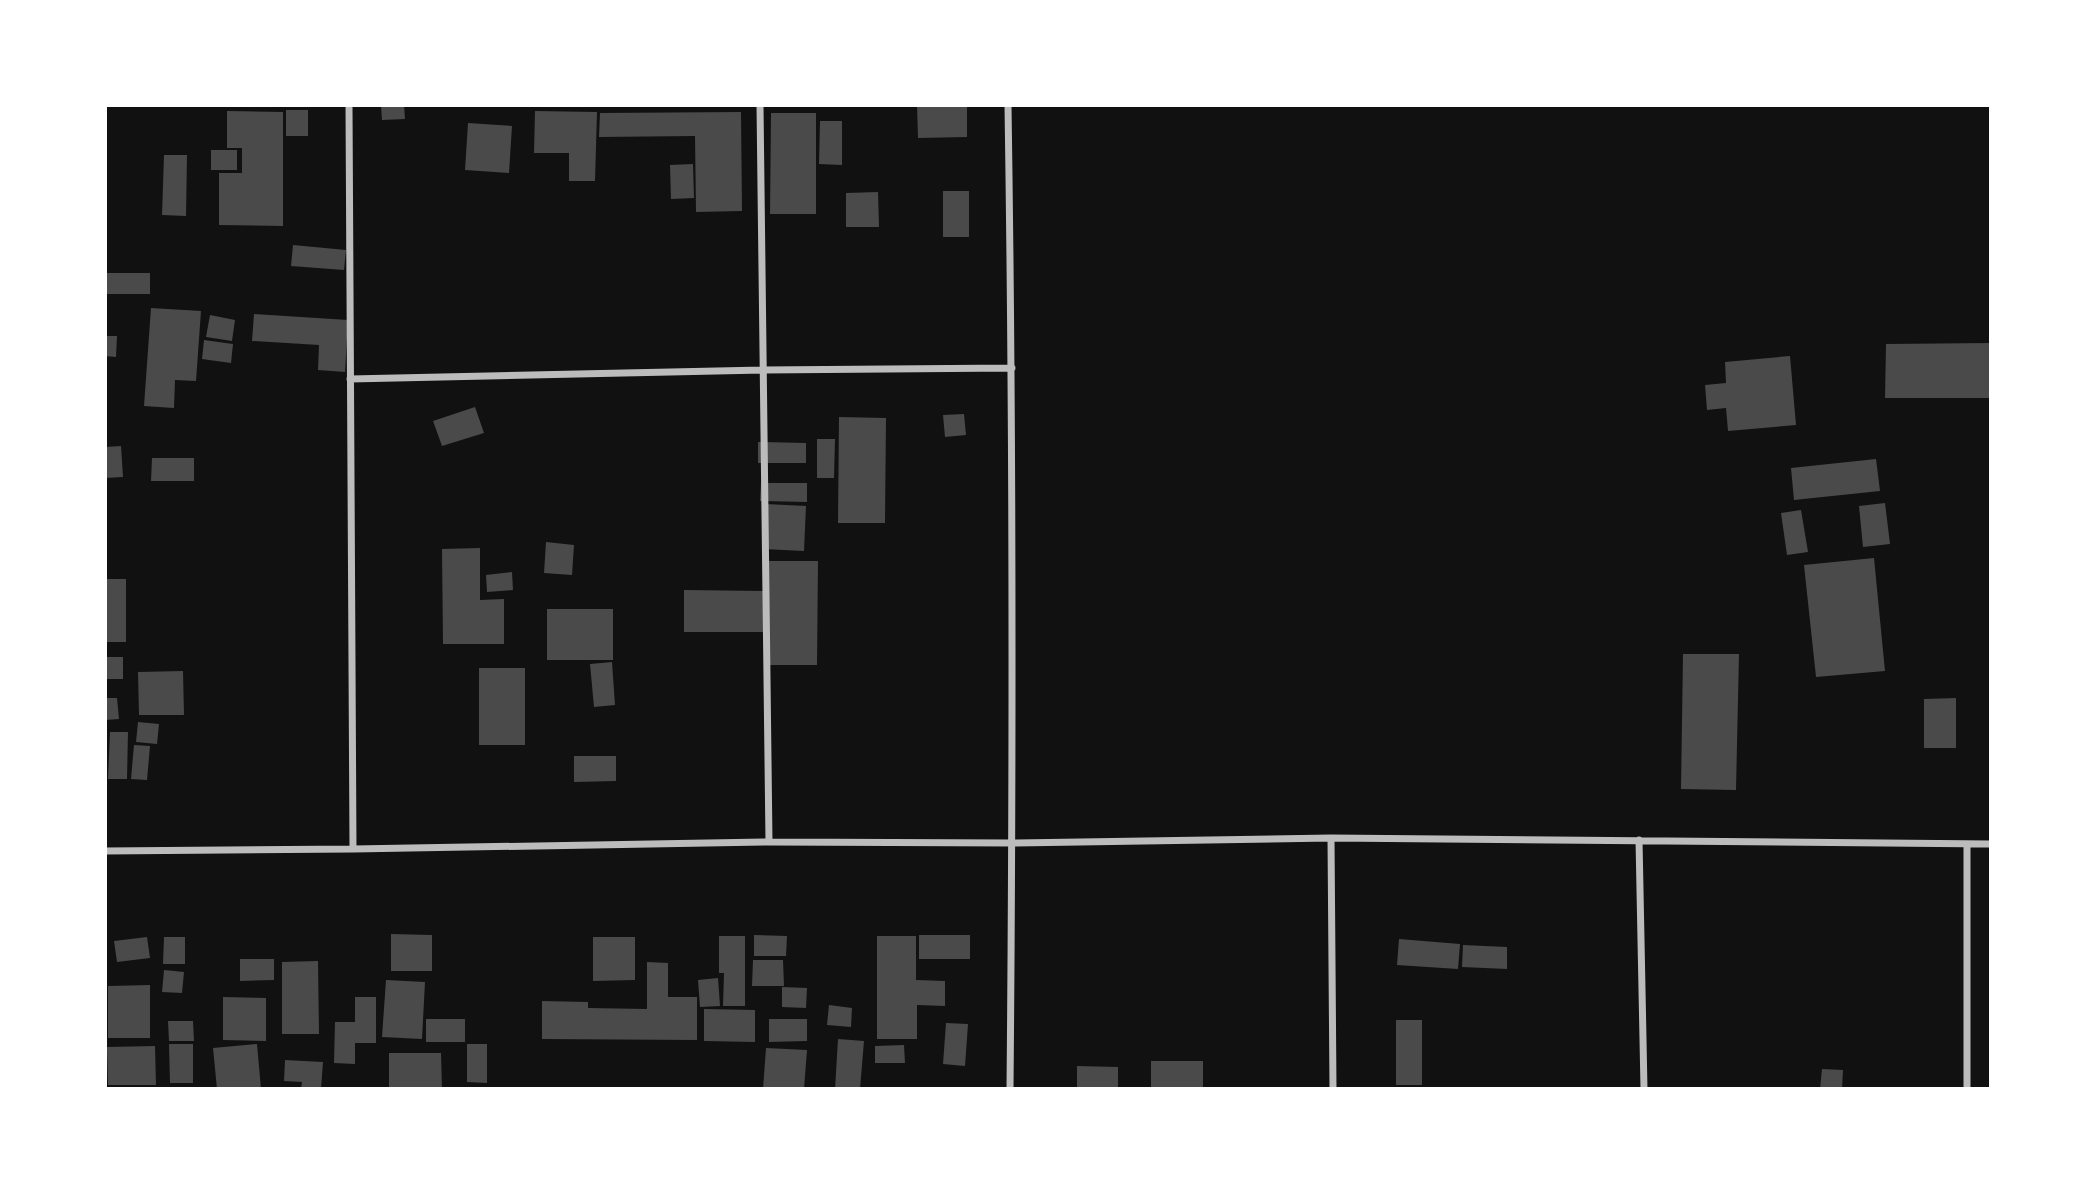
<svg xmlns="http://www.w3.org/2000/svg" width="2096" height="1194" viewBox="0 0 2096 1194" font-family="'PT Sans',sans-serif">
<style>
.building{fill:#4a4a4a}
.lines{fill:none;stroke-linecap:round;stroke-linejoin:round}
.minor{stroke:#bcbcbc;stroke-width:7}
</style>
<rect width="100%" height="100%" fill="#111"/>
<path class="building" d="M381,105h23l1,14 -23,1z
M917,105h50v32l-49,1z
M286,110h22v26h-22z
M227,111l56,1v114l-64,-1v-52h23v-25h-15z
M535,111l62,1 -2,69h-26v-28h-35z
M741,112l1,99 -46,1 -1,-76 -96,1 1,-24z
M771,113h45v101h-46z
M820,121h22v44l-23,-1z
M468,123l44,3 -3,47 -44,-3z
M211,150h26v20h-26z
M164,155h23l-1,61 -24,-1z
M693,164l1,34 -23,1 -1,-34z
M943,191h26v46h-26z
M878,192l1,35h-33v-34z
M293,245l53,5 -2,20 -53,-4z
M106,273h44v21h-45z
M151,308l50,3 -5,70 -21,-1 -1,28 -30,-2z
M254,314l94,6 -3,52 -27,-2 1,-25 -67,-4z
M210,315l25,5 -3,21 -26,-4z
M105,336h12l-1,21 -11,-1z
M204,340l29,4 -2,19 -29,-4z
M1991,343v55h-106l1,-54z
M1790,356l6,69 -68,6 -2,-23 -19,2 -2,-25 21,-2 -1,-21z
M475,407l9,26 -42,13 -9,-25z
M964,414l2,21 -21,2 -2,-22z
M839,417l47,1 -1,105h-47z
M817,439h18l-1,39h-17z
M758,442l48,1v20h-48z
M121,446l2,31 -18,1v-31z
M152,458h42v23h-43z
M1876,459l4,32 -86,9 -3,-32z
M761,483h46v19l-47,-1z
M1885,503l5,41 -27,3 -4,-41z
M766,504l40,2 -2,45 -41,-2z
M1801,510l7,42 -21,3 -6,-42z
M546,542l28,3 -2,30 -28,-2z
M480,548v52l24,-1v45h-61l-1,-95z
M1874,558l11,113 -69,6 -12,-112z
M767,561h51l-1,104h-53v-33h-80v-42l83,1z
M512,572l1,18 -26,2 -1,-17z
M105,579h21v63h-21z
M547,609h66v51h-66z
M1683,654h56l-3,136 -55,-1z
M105,657h18v22h-18z
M612,662l3,43 -21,2 -4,-43z
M479,668h46v77h-46z
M183,671l1,44h-45l-1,-43z
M105,698h12l2,21 -14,1z
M1956,698v50h-32v-49z
M138,722l21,2 -2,20 -21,-2z
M110,732h18l-1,47h-19z
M134,745l16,1 -3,34 -16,-1z
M574,756h42v25l-42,1z
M391,934l41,1v36h-41z
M754,935l33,1 -1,20h-32z
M919,935h51v24h-51z
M719,936h26v70h-22l1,-33h-5z
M877,936h39v44l29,1v25l-28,-1v34h-40z
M147,937l3,21 -33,4 -3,-21z
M164,937h21v27h-22z
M593,937h42v43l-42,1z
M1399,939l61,5 -2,25 -61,-4z
M1463,945l44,2v22l-45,-2z
M240,959h34v21l-34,1z
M753,960h30l1,26h-32z
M318,961l1,73h-37v-72z
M647,962l21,1v34h29v43l-155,-1v-38l46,1v6l59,1z
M164,970l20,2 -2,21 -20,-1z
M718,978l2,28 -20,1 -2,-27z
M386,980l39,2 -3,57 -40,-2z
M150,985v53h-42v-52z
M782,987l25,1 -1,20 -24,-1z
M223,997l43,1v43l-43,-1z
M355,997h21v46h-21v21l-21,-1 1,-41h20z
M829,1005l23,3 -1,19 -24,-2z
M704,1009l51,1v32l-51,-1z
M426,1019h39v23h-39z
M769,1019h38v22l-38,1z
M1396,1020h26v65h-26z
M168,1021h25l1,20h-25z
M946,1023l22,1 -3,42 -22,-2z
M838,1039l26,2 -4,48h-25z
M169,1044h24v39h-23z
M257,1044l4,45h-44l-4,-41z
M467,1044h20v39l-20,-1z
M904,1045l1,18h-30v-17z
M155,1046l1,39h-48l-1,-38z
M766,1048l41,2 -3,39h-41z
M389,1053h52l1,36h-53z
M285,1060l38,2 -2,27h-20l1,-7 -18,-1z
M1151,1061h52v28h-52z
M1077,1066l41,1v22h-41z
M1822,1069l21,1 -1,19h-22z"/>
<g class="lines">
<path class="minor" d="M349,105l4,744
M760,105l9,737
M1008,105c5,328 5,656 2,984
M350,379l413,-9 249,-2
M1331,838l2,251
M1639,840l5,249
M1967,844v245
M105,851l248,-2 416,-7 244,1 318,-5 660,6"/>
</g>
<rect width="2096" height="1194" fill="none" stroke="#ffffff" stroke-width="214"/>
</svg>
